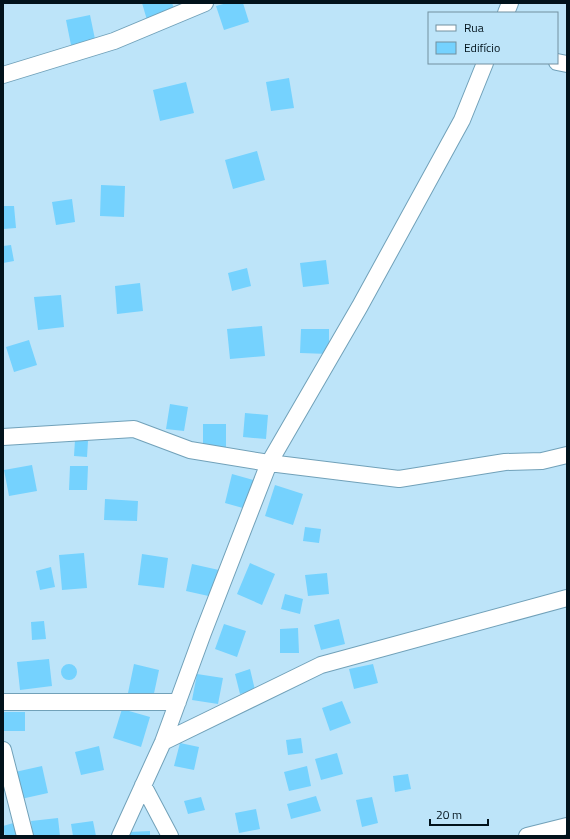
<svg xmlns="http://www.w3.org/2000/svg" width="570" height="839" viewBox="0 0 570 839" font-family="'Titillium Web',sans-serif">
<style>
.building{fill:#75d2fe}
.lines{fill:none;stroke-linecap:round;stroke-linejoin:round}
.minor-casing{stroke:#71a1b9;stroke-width:18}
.minor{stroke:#fff;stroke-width:16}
</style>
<rect width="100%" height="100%" fill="#bde4f9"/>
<path class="building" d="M142,3h30l3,8 -28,9z
M227,3h16l6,19 -25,8 -8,-24z
M90,15l6,29 -24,6 -6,-30z
M289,78l5,30 -23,3 -5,-29z
M186,82l8,31 -34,8 -7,-31z
M257,151l8,29 -32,9 -8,-29z
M101,185l24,1 -1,31 -24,-1z
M72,199l3,23 -19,3 -4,-23z
M3,206h11l2,22 -13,1z
M11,245l3,16 -11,2v-17z
M326,260l3,24 -26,3 -3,-24z
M247,268l4,18 -19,5 -4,-18z
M140,283l3,28 -26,3 -2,-28z
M61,295l3,32 -26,3 -4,-33z
M262,326l3,30 -35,3 -3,-30z
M301,329h28v25l-29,-1z
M29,340l8,25 -23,7 -8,-25z
M170,404l18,3 -4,24 -18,-2z
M245,413l23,2 -2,24 -23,-2z
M203,424h23v25h-23z
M75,440l13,1 -1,16 -13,-1z
M32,465l5,26 -28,5 -5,-26z
M70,466h18l-1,24h-18z
M232,474l25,7 -7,29 -25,-7z
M275,485l28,9 -10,31 -28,-9z
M105,499l33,2 -1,20 -33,-1z
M305,527l16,2 -2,14 -16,-2z
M84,553l3,35 -25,2 -3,-35z
M142,554l26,4 -4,30 -26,-3z
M250,563l25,11 -13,31 -25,-11z
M192,564l27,6 -6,27 -27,-6z
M51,567l4,20 -15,3 -4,-19z
M327,573l2,21 -21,2 -3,-21z
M285,594l18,5 -3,15 -19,-5z
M339,619l6,25 -24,6 -7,-25z
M44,621l2,18 -14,1 -1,-18z
M224,624l22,7 -9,26 -22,-8z
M298,628l1,25h-19v-24z
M49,659l3,27 -32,4 -3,-28z
M61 672a8 8 0 1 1 16 0a8 8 0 1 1-16 0Z
M134,664l25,6 -6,28 -25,-5z
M373,664l5,19 -24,6 -5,-20z
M250,669l5,21 -15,4 -5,-20z
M197,674l26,4 -5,26 -26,-4z
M342,701l9,22 -21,8 -8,-23z
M122,709l28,8 -9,30 -28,-9z
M3,712h22v19h-22z
M301,738l2,15 -15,2 -2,-15z
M180,743l19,4 -5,23 -20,-4z
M99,746l5,24 -23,5 -6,-23z
M337,753l6,21 -22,6 -6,-21z
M42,766l6,27 -27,6 -6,-27z
M307,766l4,20 -22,5 -5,-19z
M408,774l3,15 -16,3 -2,-16z
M316,796l5,15 -30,8 -4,-15z
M201,797l4,13 -17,4 -4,-13z
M372,797l6,26 -16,4 -6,-27z
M256,809l4,20 -21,4 -4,-20z
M58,818l2,18h-27l-2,-15z
M93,821l3,15h-23l-2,-12z
M17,822l4,14h-16l-2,-10z
M150,831v5h-21v-4z"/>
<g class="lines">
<defs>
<path id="minor" d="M506,13l4,-10
M557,62l10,2
M3,75l111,-34 91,-38
M3,437l131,-8 56,21 79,13 130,16 106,-17 37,-1 25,-6
M3,702h175
M163,742l158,-77 246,-67
M3,750l22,86
M143,785l27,51
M120,836l43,-94 40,-109 66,-170 91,-157 102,-186 23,-57
M527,836l40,-10"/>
</defs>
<use href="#minor" class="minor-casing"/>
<use href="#minor" class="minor"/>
</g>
<rect width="570" height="839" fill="none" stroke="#01121b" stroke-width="8"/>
<rect x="428" y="12" width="130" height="52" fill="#bde4f9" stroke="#7290a0"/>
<rect x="436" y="25" width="20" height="6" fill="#ffffff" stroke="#7290a0"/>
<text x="464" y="32" font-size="12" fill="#01121b">Rua</text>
<rect x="436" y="42" width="20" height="12" fill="#75d2fe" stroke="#7290a0"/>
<text x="464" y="52" font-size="12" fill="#01121b">Edifício</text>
<path d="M430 819v6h58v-6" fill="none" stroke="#01121b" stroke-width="2"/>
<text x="436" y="819" font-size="12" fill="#01121b" stroke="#bde4f9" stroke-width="3" paint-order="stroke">20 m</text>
</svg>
